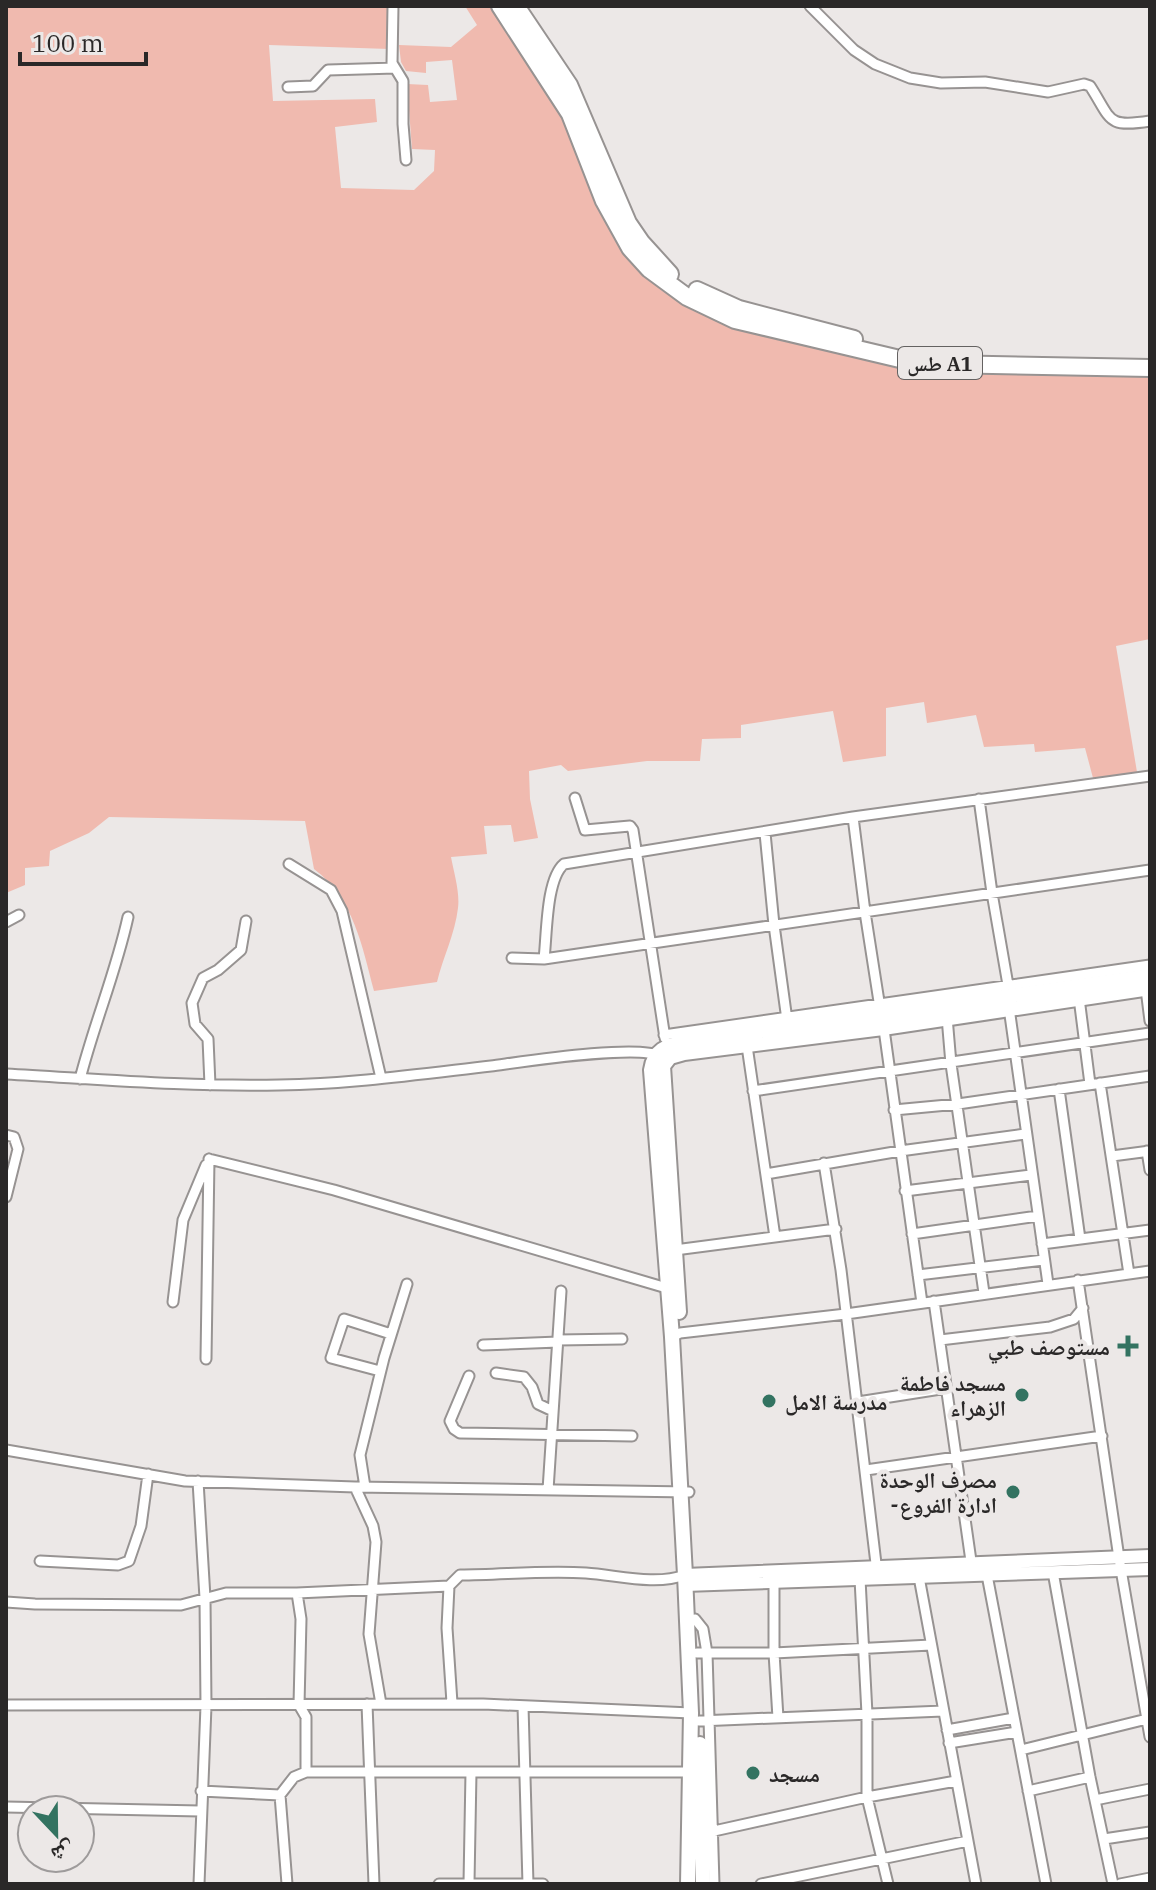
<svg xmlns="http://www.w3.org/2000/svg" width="1156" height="1890" viewBox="0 0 1156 1890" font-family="'IBM Plex Serif','Noto Naskh Arabic',serif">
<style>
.green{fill:#f0baaf}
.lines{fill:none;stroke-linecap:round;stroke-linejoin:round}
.street-casing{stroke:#979392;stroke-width:13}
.secondary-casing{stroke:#979392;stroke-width:16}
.primary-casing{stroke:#979392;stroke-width:18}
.highway-casing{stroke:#979392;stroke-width:20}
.street{stroke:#fff;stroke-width:9}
.secondary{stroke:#fff;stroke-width:12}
.primary{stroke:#fff;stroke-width:14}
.highway{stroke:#fff;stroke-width:16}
.poi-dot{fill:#337361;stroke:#ece8e7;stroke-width:3}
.labels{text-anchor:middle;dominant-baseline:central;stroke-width:8;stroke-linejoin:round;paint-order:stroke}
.shield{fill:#ece8e7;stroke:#646261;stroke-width:2}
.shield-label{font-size:20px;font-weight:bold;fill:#2a2828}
.poi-label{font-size:22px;font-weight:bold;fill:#2a2828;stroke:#ece8e7;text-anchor:end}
</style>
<rect width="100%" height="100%" fill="#ece8e7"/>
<path class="green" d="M6,6h384l-1,43 -120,-4 4,56 102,-2 2,23 -42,5 6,61 73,2 20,-19 1,-21 -23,-1 -5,-65 21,1 2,17 27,-2 -5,-40 -26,2v11l-20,-2 -5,-9 -2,-17 52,2 26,-22 -12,-19h25l36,56 28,33 79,166 28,29 31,20 31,12 144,33 283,16v268l-34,7 21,126 -44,6 -8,-30 -50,4 -1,-8 -50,3 -8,-32 -49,8 -3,-21 -38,6v48l-43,6 -10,-51 -92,14v13l-39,1 -2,22h-53l-79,10 -7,-6 -32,6 1,28 8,39 -24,4 -3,-17 -27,1 3,28 -36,3c3,16 9,35 7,51 -3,26 -15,49 -21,74l-63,9c-12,-45 -20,-92 -60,-122l-9,-48 -196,-4 -20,16 -39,18 -1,15 -24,2v17l-19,8z"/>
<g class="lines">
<defs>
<path id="street" d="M393,6l-1,57 11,18v43l3,36
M810,6l44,44 21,14 35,14 31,5 44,-1 63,10 36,-8 6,2c22,34 16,42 60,35
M288,87l25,-1 15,-16 67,-2
M575,798l10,32 45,-4 3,4 32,208
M979,799l13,94 16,92
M853,817l12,95 15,96
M765,833l9,92 13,95
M289,864l42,26 11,21 39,167
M6,922l13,-7
M512,958l32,1 606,-89
M544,959c3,-25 2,-80 20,-95l289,-47 297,-41
M1146,989l4,32
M1079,998l11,86
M1009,1008l39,276
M947,1017l4,47 33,229
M883,1022l39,281
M664,1035l486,-70
M747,1046l28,191
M6,1074c91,5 182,13 273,11 71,-1 142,-11 212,-19 31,-4 146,-22 169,-10
M80,1079c14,-55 36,-107 48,-162
M1100,1083l29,191
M210,1085l-2,-46 -13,-15 -3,-21 11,-25 15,-8 23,-20 5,-29
M1059,1089l21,150
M753,1091l397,-58
M894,1110l64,-6 192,-28
M6,1135l8,2 4,12 -12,48
M1147,1151l3,19
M1112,1156l38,-5
M209,1159l125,31 336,99
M824,1163l17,107 36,302
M766,1174l134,-23 125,-17
M905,1191l126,-16
M912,1234l126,-18
M1042,1244l108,-14
M675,1250l161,-21
M918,1275l126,-15
M1078,1280l41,278 31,179
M934,1301l37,260
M173,1302l10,-82 23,-55
M672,1337l8,-4 166,-19 304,-43
M558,1340l64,-1
M940,1340l110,-13 24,-8 9,-11
M483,1345l75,-3
M206,1359l3,-200
M380,1371l-49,-13 13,-39 47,15
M496,1373l28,4 8,10 6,17 15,7
M469,1376l-19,45 4,8 6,4 172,3
M858,1402l89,-14
M6,1450l179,31 170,6 334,5
M866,1470l236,-34
M198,1481l7,117 1,108 -7,178
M355,1487l18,39 3,16 -7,92 12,70
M365,1487l-5,-32 24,-97 23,-74
M548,1490l13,-199
M40,1561l78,4 11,-4 12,-35 7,-52
M1053,1572l37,205 23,107
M987,1575l59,309
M919,1577l57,307
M860,1579l7,135v83l21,87
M774,1582v71l4,65
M449,1586l-2,42 5,75
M297,1593l4,26 -2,86 7,12v55
M6,1602l29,2 146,1 45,-12h71l152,-7 11,-11c41,0 84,-5 126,-2 31,2 69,13 99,2
M695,1619l8,10 4,24 7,231
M697,1653h77l157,-8
M367,1704l7,180
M6,1705l477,-1 208,9
M523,1706l5,178
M699,1721l244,-10
M947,1730l67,-12
M949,1743l68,-11
M1021,1750l126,-31
M201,1791l79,4 14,-18 12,-5h384
M1028,1791l62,-14
M280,1795l7,89
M1095,1800l55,-11
M6,1807l194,4
M705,1833l162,-36 89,-16
M1104,1839l46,-7
M469,1883l2,-111
M439,1884h104
M761,1884l207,-43
M1120,1884l30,-6"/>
<path id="secondary" d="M685,1575l465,-19
M685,1585l465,-16"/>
<path id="primary" d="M679,1312l-16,-246 7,-9 14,-4 199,-25 267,-40
M700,1744l3,140
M688,1884l3,-171 -6,-138 -13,-238 -21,-267c3,-20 15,-24 33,-28l466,-66"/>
<path id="highway" d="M500,6l70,108 34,87 26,47 19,21 38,28 48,23 169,40 37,4 209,4
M516,6l53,79 59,138 13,19 29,32
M697,290l42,19 115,30"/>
</defs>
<use href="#street" class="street-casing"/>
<use href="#secondary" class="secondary-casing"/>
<use href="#primary" class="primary-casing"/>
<use href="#highway" class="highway-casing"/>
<use href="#street" class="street"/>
<use href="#secondary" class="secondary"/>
<use href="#primary" class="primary"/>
<use href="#highway" class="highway"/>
</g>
<g class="poi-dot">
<path d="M1124 1334h8v8h8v8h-8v8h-8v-8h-8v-8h8z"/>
<circle cx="1022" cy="1395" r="8"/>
<circle cx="769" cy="1401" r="8"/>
<circle cx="1013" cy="1492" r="8"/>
<circle cx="753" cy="1773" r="8"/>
</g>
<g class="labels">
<rect class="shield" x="898" y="347" width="84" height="32" rx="6"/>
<g class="shield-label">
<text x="940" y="363">طس A1</text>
</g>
<g class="poi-label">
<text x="1110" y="1346">مستوصف طبي</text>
<text x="1006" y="1382">مسجد فاطمة<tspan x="1006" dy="25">الزهراء</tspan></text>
<text x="785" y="1401" text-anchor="start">مدرسة الامل</text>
<text x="997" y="1479">مصرف الوحدة<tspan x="997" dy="25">-ادارة الفروع</tspan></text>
<text x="769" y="1773" text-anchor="start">مسجد</text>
</g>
</g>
<rect width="1156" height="1890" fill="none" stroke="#2a2828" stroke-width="16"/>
<g transform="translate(56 1834) rotate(158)"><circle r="38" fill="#ece8e7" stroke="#9e9b9b" stroke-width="2"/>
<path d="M0-6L14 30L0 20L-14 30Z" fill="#337361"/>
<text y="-12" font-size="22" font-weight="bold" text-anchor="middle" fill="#2a2828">ش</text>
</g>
<path d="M20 52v12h126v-12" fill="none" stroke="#2a2828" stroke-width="4"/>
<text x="32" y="52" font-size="24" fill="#2a2828" stroke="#ece8e7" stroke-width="6" paint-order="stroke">100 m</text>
</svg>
